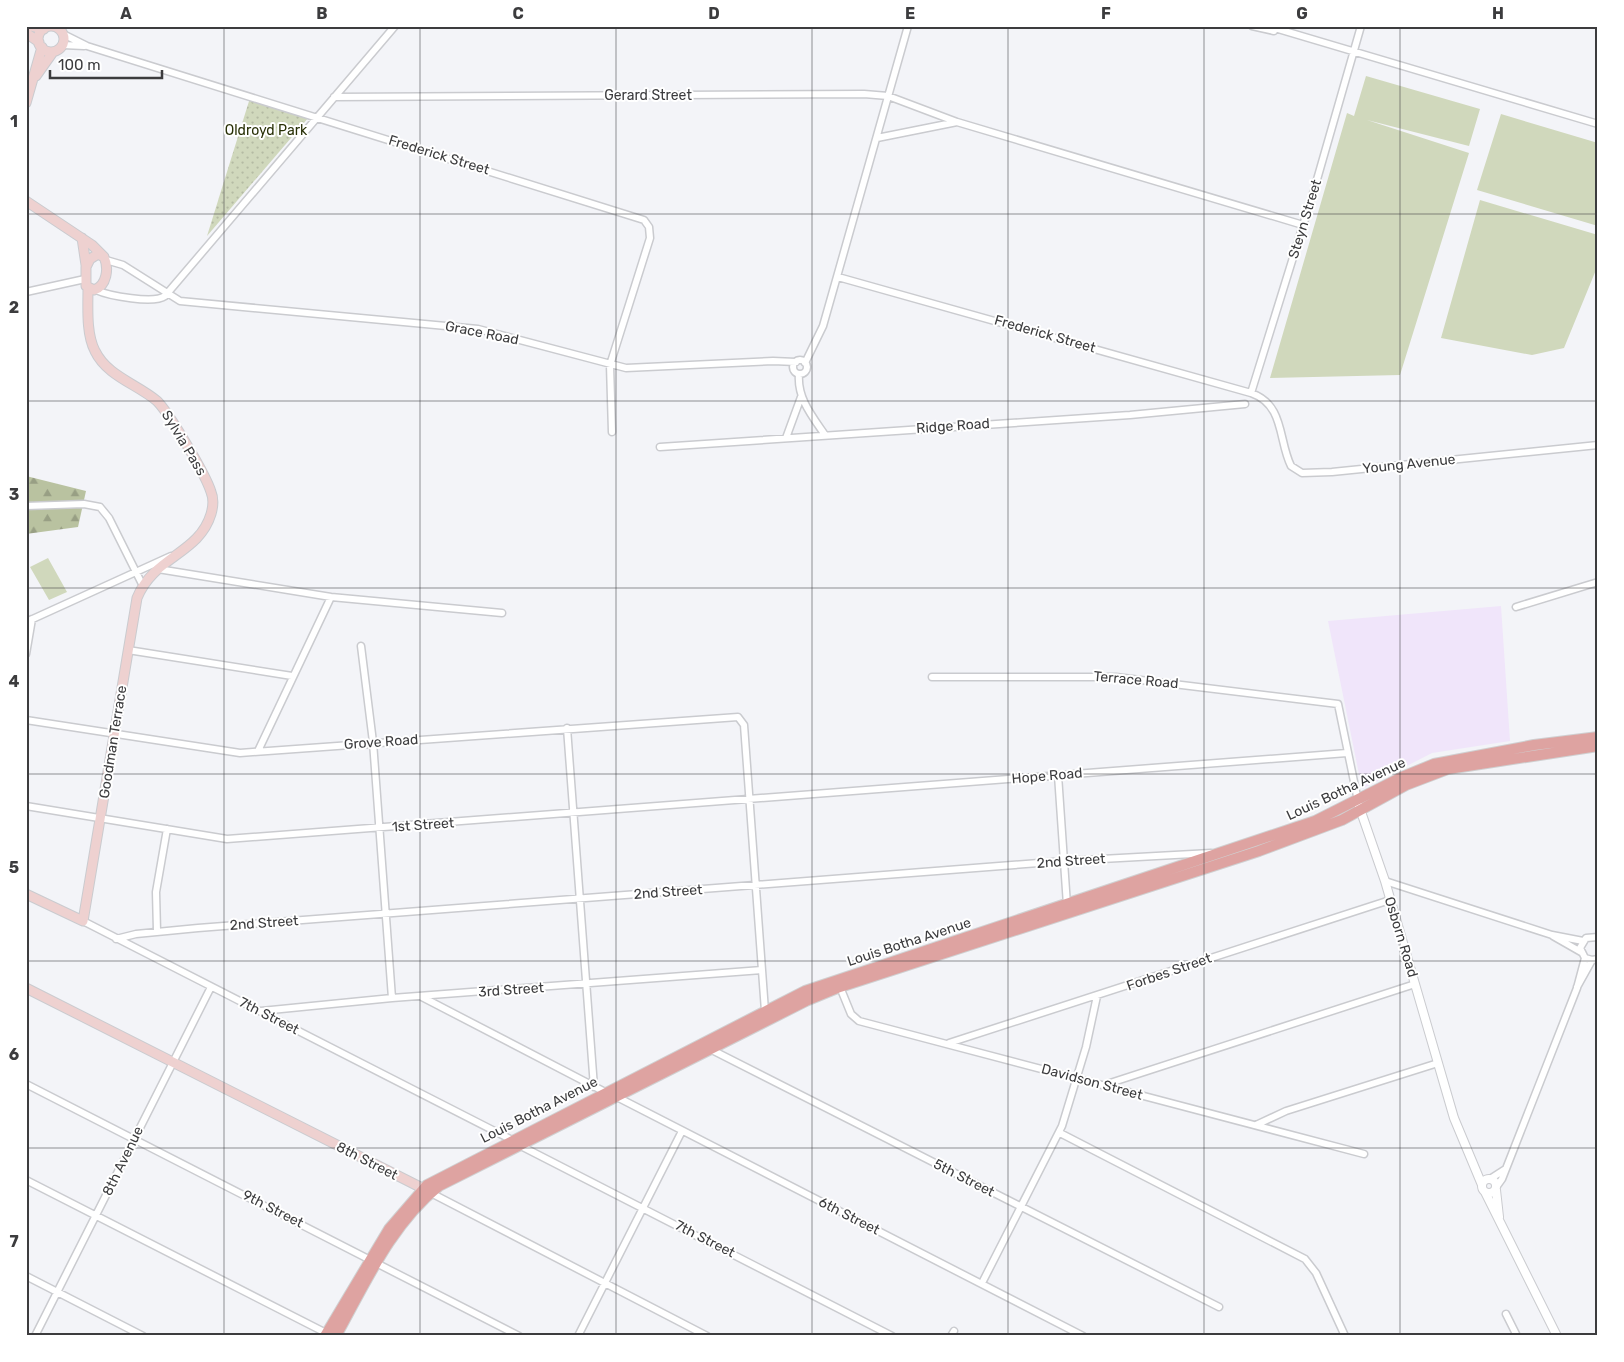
<svg xmlns="http://www.w3.org/2000/svg" width="1624" height="1362" viewBox="0 0 1624 1362" font-family="Rubik,sans-serif">
<style>
.commercial{fill:#f0e5fa}
.grass{fill:#d0d8bc}
.forest{fill:url(#forest-firs)}
.park{fill:url(#park-dots)}
.lines{fill:none;stroke-linecap:round;stroke-linejoin:round}
.minor-casing{stroke:#cacbcf;stroke-width:9}
.tertiary-casing{stroke:#cacbcf;stroke-width:10}
.secondary-casing{stroke:#cacbcf;stroke-width:11}
.primary-casing{stroke:#d0d0d1;stroke-width:12}
.minor{stroke:#fff;stroke-width:6}
.tertiary{stroke:#fff;stroke-width:8}
.secondary{stroke:#eed1d0;stroke-width:9}
.primary{stroke:#dea3a1;stroke-width:10}
.grid{fill:none;stroke:#3c3c3e;stroke-width:1;stroke-opacity:0.55}
.labels{text-anchor:middle;dominant-baseline:central;stroke-width:4;stroke-linejoin:round;paint-order:stroke}
.street-label{font-size:14px;fill:#3c3c3e;stroke:#fff}
.park-label{font-size:14px;fill:#283006;stroke:#fff}
.neatline{fill:none;stroke:#3c3c3e;stroke-width:2}
.grid-label{font-size:16px;text-anchor:middle;font-weight:bold;fill:#3c3c3e}
</style>
<defs>
<pattern id="forest-firs" width="22" height="20" patternUnits="userSpaceOnUse" patternTransform="scale(1.25)"><rect width="22" height="20" fill="#b9c2a0"/><path d="M5 1l3.5 6h-7zM16 11l3.5 6h-7z" fill="#989f84"/></pattern>
<pattern id="park-dots" width="8" height="8" patternUnits="userSpaceOnUse" patternTransform="scale(1.25)"><rect width="8" height="8" fill="#d0d8bc"/><path d="M2 2h.1M6 6h.1" fill="none" stroke="#b4baa3" stroke-width="1.8" stroke-linecap="round"/></pattern>
</defs>
<rect width="100%" height="100%" fill="#f3f4f8"/>
<path class="commercial" d="M1501,606l9,135 -78,12 -70,36 -34,-168z"/>
<path class="grass" d="M1366,76l114,33 -11,37 -102,-26 102,33 -69,222 -130,3 77,-265 7,3z
M1501,114l97,29v83l-121,-36z
M1480,200l118,35v30l-34,83 -32,7 -91,-17z
M48,558l19,34 -18,8 -19,-33z"/>
<path class="forest" d="M26,476l60,15 -8,36 -52,7z"/>
<path class="park" d="M250,98l59,19 -102,119z"/>
<g class="lines">
<defs>
<path id="minor" d="M58,26l2,4
M1252,26l22,5
M1268,26l330,98
M1361,26l-47,164 -63,203c34,12 27,47 40,73l11,7 30,-1 266,-27
M63,34l24,12 557,174 5,7 1,11 -40,127 2,67
M63,45l21,1
M334,97l530,-3 24,2 69,26 346,103
M877,138l80,-16
M106,260l17,5 57,36 298,28 148,39 147,-7 23,1
M838,277l413,116
M96,290c13,6 58,14 69,6l230,-270
M26,292l59,-13
M793 367a7 7 0 1 1 14 0a7 7 0 1 1-14 0Z
M805,363l18,-37 85,-300
M799,374c-2,24 13,42 26,61
M786,438l15,-41
M660,447l470,-32 115,-11
M26,506l58,-2 16,3 9,11 34,68
M158,569l173,28 171,16
M1516,607l82,-25
M26,622l145,-66
M361,646l12,96 19,256
M128,650l164,26
M26,654l6,-35
M932,677h184l222,27 20,97
M26,720l214,33 498,-36 6,8 21,286
M567,728l27,359
M258,751l73,-154
M1058,775l9,130
M26,806l201,33 1120,-86
M1385,881l167,54 31,6
M83,921l429,219
M157,931l-1,-39 11,-63
M1553,936l28,16
M1598,937l-12,1 -6,10 5,10 7,2 6,-1
M116,939l20,-5 62,-6 867,-67 146,-8
M840,987l11,27 8,7 505,133
M1577,987l15,-27
M422,997l183,95
M261,1011l131,-13 370,-28
M949,1043l441,-143
M710,1049l509,258
M26,1084l493,252
M1107,1084l308,-100
M615,1096l468,240
M1256,1125l30,-14 152,-48
M1060,1133l245,126 11,14 29,63
M519,1145l373,191
M1490,1179l14,-9
M26,1180l302,154
M1497,1186l5,-7 75,-191 8,-30
M431,1193l276,143
M26,1276l117,60
M982,1283l80,-157 24,-79 11,-51
M1506,1314l11,22
M35,1336l176,-349
M578,1336l104,-205
M951,1336l3,-5"/>
<path id="tertiary" d="M1359,806l26,75 69,237 28,67
M1482 1186a7 7 0 1 1 14 0a7 7 0 1 1-14 0Z
M1496,1190l3,27
M1485,1192l72,144"/>
<path id="secondary" d="M31,26l13,3
M38 39a13 13 0 1 1 26 0a13 13 0 1 1-26 0Z
M26,33l13,9
M36,76l17,-24
M26,103l16,-56
M26,201l66,44 12,12
M82,238l4,27
M98,254l6,3c5,11 3,29 -10,33l-8,-4v-19l4,-8z
M26,894l57,27 54,-323c17,-42 62,-44 74,-84 2,-7 3,-15 0,-22 -5,-17 -42,-79 -54,-91 -20,-17 -50,-25 -62,-50 -9,-17 -7,-44 -7,-63
M26,988l402,203"/>
<path id="primary" d="M325,1336l64,-107 38,-44 378,-194 510,-170 87,-44 32,-13 100,-19 64,-8
M336,1336c29,-52 55,-112 103,-150l367,-185 34,-14 419,-136 83,-31 64,-35 42,-16 150,-23"/>
</defs>
<use href="#minor" class="minor-casing"/>
<use href="#tertiary" class="tertiary-casing"/>
<use href="#secondary" class="secondary-casing"/>
<use href="#primary" class="primary-casing"/>
<use href="#minor" class="minor"/>
<use href="#tertiary" class="tertiary"/>
<use href="#secondary" class="secondary"/>
<use href="#primary" class="primary"/>
</g>
<path class="grid" d="M224,26v1310M420,26v1310M616,26v1310M812,26v1310M1008,26v1310M1204,26v1310M1400,26v1310M26,214h1572M26,401h1572M26,588h1572M26,774h1572M26,961h1572M26,1148h1572"/>
<g class="labels">
<g class="street-label">
<text x="648" y="95">Gerard Street</text>
<text transform="translate(439 155) rotate(17)">Frederick Street</text>
<text transform="translate(1305 219) rotate(-73)">Steyn Street</text>
<text transform="translate(482 333) rotate(11)">Grace Road</text>
<text transform="translate(1045 334) rotate(16)">Frederick Street</text>
<text transform="translate(953 426) rotate(-4)">Ridge Road</text>
<text transform="translate(184 443) rotate(59)">Sylvia Pass</text>
<text transform="translate(1409 464) rotate(-6)">Young Avenue</text>
<text transform="translate(1136 680) rotate(5)">Terrace Road</text>
<text transform="translate(113 742) rotate(-81)">Goodman Terrace</text>
<text transform="translate(381 742) rotate(-4)">Grove Road</text>
<text transform="translate(1047 776) rotate(-5)">Hope Road</text>
<text transform="translate(1346 789) rotate(-25)">Louis Botha Avenue</text>
<text transform="translate(423 825) rotate(-4)">1st Street</text>
<text transform="translate(1071 861) rotate(-4)">2nd Street</text>
<text transform="translate(668 892) rotate(-4)">2nd Street</text>
<text transform="translate(264 923) rotate(-4)">2nd Street</text>
<text transform="translate(1401 937) rotate(73)">Osborn Road</text>
<text transform="translate(909 942) rotate(-18)">Louis Botha Avenue</text>
<text transform="translate(1169 972) rotate(-19)">Forbes Street</text>
<text transform="translate(511 990) rotate(-4)">3rd Street</text>
<text transform="translate(269 1016) rotate(27)">7th Street</text>
<text transform="translate(1092 1082) rotate(15)">Davidson Street</text>
<text transform="translate(539 1110) rotate(-27)">Louis Botha Avenue</text>
<text transform="translate(123 1161) rotate(-64)">8th Avenue</text>
<text transform="translate(367 1161) rotate(27)">8th Street</text>
<text transform="translate(964 1178) rotate(27)">5th Street</text>
<text transform="translate(273 1209) rotate(27)">9th Street</text>
<text transform="translate(849 1216) rotate(27)">6th Street</text>
<text transform="translate(705 1239) rotate(27)">7th Street</text>
</g>
<g class="park-label">
<text x="266" y="130">Oldroyd Park</text>
</g>
</g>
<rect width="1624" height="1362" fill="none" stroke="#ffffff" stroke-width="55"/>
<path d="M50 70v8h112v-8" fill="none" stroke="#3c3c3e" stroke-width="2.5"/>
<text x="58" y="70" font-size="15" fill="#3c3c3e" stroke="#ffffff" stroke-width="4" paint-order="stroke">100 m</text>
<rect x="28" y="28" width="1568" height="1306" class="neatline"/>
<g class="grid-label">
<text x="126" y="19">A</text>
<text x="322" y="19">B</text>
<text x="518" y="19">C</text>
<text x="714" y="19">D</text>
<text x="910" y="19">E</text>
<text x="1106" y="19">F</text>
<text x="1302" y="19">G</text>
<text x="1498" y="19">H</text>
<text x="14" y="127">1</text>
<text x="14" y="313">2</text>
<text x="14" y="500">3</text>
<text x="14" y="687">4</text>
<text x="14" y="873">5</text>
<text x="14" y="1060">6</text>
<text x="14" y="1247">7</text>
</g>
</svg>
